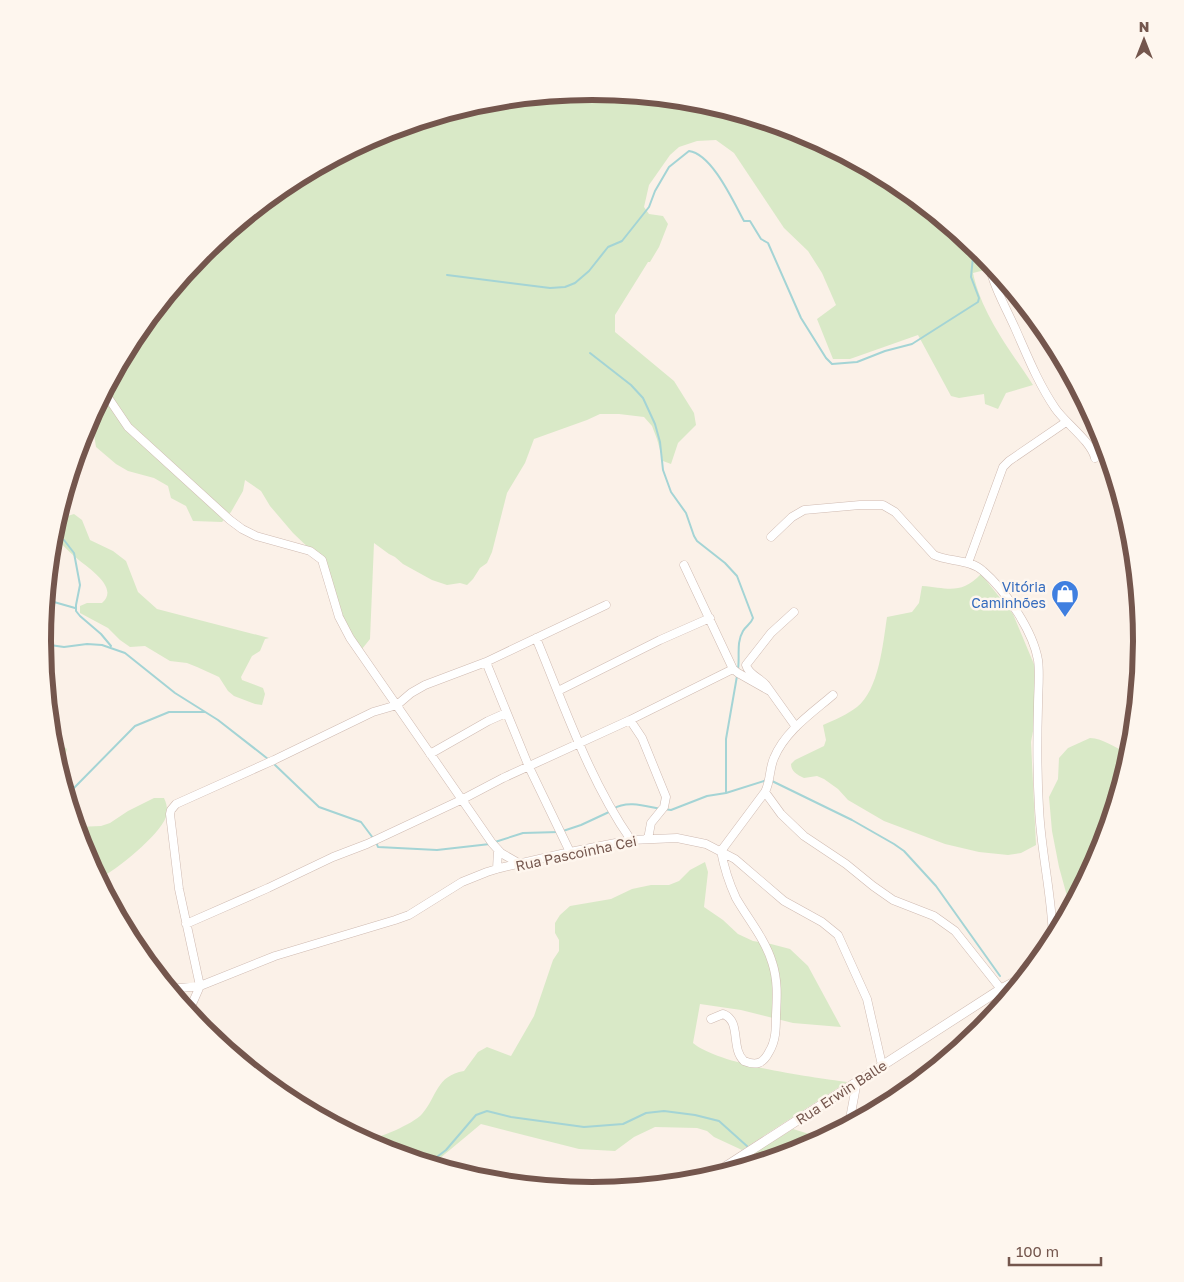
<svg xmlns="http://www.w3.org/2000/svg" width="1184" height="1282" viewBox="0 0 1184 1282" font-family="'Golos Text',sans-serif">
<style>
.green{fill:#d9e9c7}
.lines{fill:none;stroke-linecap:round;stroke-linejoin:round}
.stream{stroke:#a4d4d5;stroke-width:2}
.minor-casing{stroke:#cfbab1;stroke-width:9}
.tertiary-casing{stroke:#cfbab1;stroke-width:10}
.minor{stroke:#fff;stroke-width:8}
.tertiary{stroke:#fff;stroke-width:9}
.labels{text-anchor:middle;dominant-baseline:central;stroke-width:5;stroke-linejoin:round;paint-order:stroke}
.shop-label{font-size:14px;fill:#366cbe;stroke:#fef6ee;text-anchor:end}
.street-label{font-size:14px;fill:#74564d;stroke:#fef6ee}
.rim{fill:none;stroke:#74564d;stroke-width:6}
</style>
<rect width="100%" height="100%" fill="#fbf1e8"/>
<path class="green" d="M592,92l107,10 104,31 95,51 83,69 12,15 -20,5c9,42 37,77 60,112l-27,8 -8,16 -13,-5 -1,-10 -25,4 -8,-2 -33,-61 -68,24h-17l-16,-40 19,-14 -14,-32 -14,-22 -24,-23 -50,-75 -18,-13 -19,1 -18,6 -9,8 -21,30 -5,22 5,7 14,2 5,8 -9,23 -9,15h-2l-33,53v17l59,49 20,32 2,12 -18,18 -7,21 -8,-3 -6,-22 -5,-13 -8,-9 -25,-3h-19l-13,6 -53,19 -9,24 -18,30 -15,59 -5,11 -7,5 -7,11 -6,6 -7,-2 -13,2 -15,-5 -29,-16 -8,-7 -6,-3 -15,-11 -4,96 -8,10 -8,-1 -31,-82 -8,-12 -22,-21 -23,-27 -9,-15 -16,-11 -2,11 -12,21 -9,10 -29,-1 -7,-15 -15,-8 -3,-12 -14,-8 -26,-7 -12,-7 -20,-17 -3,-19 1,-16 41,-77 69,-83 83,-68 95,-51 103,-31z
M74,514l8,6 8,20 23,11 13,10 12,31 19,17 112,29 -4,1 -5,12 -8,5 -11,21 1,3 21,8 2,6 -3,11 -7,-1 -21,-8 -6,-5 -9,-14 -22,-10 -10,-4 -17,-2 -25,-15 -15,1 -10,-7 -12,-12 -28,-15v-7l7,-3h15c19,-16 -17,-37 -28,-47 -6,-5 -11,-11 -17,-17l-3,-7 4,-13z
M981,574l32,40 23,55 -1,51 -4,22 5,103 -15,8 -13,2 -29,-3 -34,-8 -61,-23 -36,-21 -10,-11 -14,-10 -7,-3 -13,2c-7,-3 -13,-7 -13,-14l4,-4 29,-14 2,-6 -3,-15c12,-5 25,-11 34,-18 22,-17 26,-64 30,-90l25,-5 7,-9 3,-17c26,2 39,9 59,-12z
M52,737l15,12 -7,23 -7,-24z
M1090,738c13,0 26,11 39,15l-29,99 -30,55 -11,-40 -7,-36 -3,-34 9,-18 1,-21 9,-10z
M154,798h10c3,6 4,13 2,19 -7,19 -50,53 -67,62l-15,-28 -7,-24 24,-1 9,-3 18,-12z
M705,862l3,10 -4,35 19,13 15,14 15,7 18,3 19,5 18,17 33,61 -48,-4 -52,-13 -41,-6 -7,39c26,22 118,34 154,39l-105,68 -28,-13 -7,-6 -10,-3 -42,-1 -21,10 -19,14 -36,-2 -98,-25 -48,40 -52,-15 -16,-9c13,-1 48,-16 57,-26 16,-19 14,-38 42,-43l14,-19 9,-5 24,9 23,-40 19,-56 6,-9v-11l-4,-7v-10l5,-8 10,-9 41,-7 21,-10 19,-4h18l10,-4 11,-11z
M793,1129l29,9 -20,11 -45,13 -9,-5z"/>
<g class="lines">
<path class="stream" d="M447,275l103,13 15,-1 10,-4 14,-12 19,-24 14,-6 27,-34 6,-16 14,-24 20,-16c23,3 44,50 55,70h6l11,18 7,4 33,75 25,40 6,6 25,-2 28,-11 27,-7 66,-42 1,-4 -8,-21 3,-30
M590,353l41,32 12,13 12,26 5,18 3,28 8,22 15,21 8,23 3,5 28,22 12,13 16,42c-2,6 -7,8 -10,13 -7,12 -3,25 -5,38
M64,540l10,13 6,32 -4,20v6l4,5 21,18 10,12
M47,600l28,8
M43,644l21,3 23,-3 15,1 23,8 50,40 43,27 50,39
M274,764l45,43 42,15 12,16
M772,781l80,39 42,24 10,7 32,35 64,90
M71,791l64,-65 34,-14h35
M726,793v-54l11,-63
M613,809c14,-9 32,-3 47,0
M664,809l7,1 36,-14 19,-3 41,-13
M563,831l18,-6 28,-13
M376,842l2,5 59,3 53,-6
M495,842l28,-9 36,-1
M1010,991l1,2
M759,1154l8,5
M429,1163l17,-13 30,-35 11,-4 24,6 73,10 39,-3 23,-11 18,-2 31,4 24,6 29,26"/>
<defs>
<path id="minor" d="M988,261c5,24 17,45 27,67 12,27 23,55 40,80 10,15 36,33 40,50
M105,393l23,34 102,93 12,9 14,7 54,15 12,9 17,57 11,21 142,205 9,10 19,11
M771,537l21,-20 12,-7 56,-5h23l12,7 39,43c15,7 36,4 49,16 23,20 50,60 55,89 2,14 0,31 0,46 -1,34 -1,68 1,102 2,45 13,86 14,131
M968,563l35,-96 6,-6 57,-39
M794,612l-23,21 -25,32c2,9 14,13 20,20l30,42
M536,638c28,67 53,142 95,202
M486,662l43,105 41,85
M733,669l5,4 30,17
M558,691l102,-51 50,-22
M630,720l12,18 24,59 -2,10 -13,16 -3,16
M430,754l58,-33 18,-8
M765,792l16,22 23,22 42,28 27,22 20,14 41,16 21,15 46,58
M497,869l1,-19
M186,924l82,-36 65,-31 34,-13 96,-45 40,-21 127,-58 103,-51 -49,-104
M170,989l30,-3 75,-30 120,-36 14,-5 53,-33 25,-10 13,-4 70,-16 61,-12 46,-2 29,6 29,15 49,42 38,21 16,13 29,64 15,66
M189,1011l11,-25 -21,-97 -9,-75 1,-4 5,-6 98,-44 99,-48 24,-7 14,-12 14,-8 61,-23 120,-57
M711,1019l12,-5c19,7 7,34 21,47 12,5 19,3 25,-9 7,-11 7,-24 7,-37 1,-18 2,-35 -4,-53 -7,-23 -24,-43 -36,-64 -7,-15 -12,-31 -15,-47l44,-59c6,-12 4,-23 9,-34 11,-27 38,-45 59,-63
M849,1124l8,-43
M743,1156v11"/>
<path id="tertiary" d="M711,1176l290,-187 23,-12"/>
</defs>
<use href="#minor" class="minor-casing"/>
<use href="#tertiary" class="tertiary-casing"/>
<use href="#minor" class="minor"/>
<use href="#tertiary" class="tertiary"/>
</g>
<defs>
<symbol id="shop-pin" viewBox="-11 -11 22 30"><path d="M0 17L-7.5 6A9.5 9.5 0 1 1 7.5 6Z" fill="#3f7fe0" stroke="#fef6ee"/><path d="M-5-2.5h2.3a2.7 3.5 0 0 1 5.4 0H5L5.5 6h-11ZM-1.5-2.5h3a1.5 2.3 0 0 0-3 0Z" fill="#fff"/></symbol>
</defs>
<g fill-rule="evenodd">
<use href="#shop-pin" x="1049" y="578" width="32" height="43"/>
</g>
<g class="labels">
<g class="shop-label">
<text x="1046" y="586">Vitória<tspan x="1046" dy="16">Caminhões</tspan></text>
</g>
<g class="street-label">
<text transform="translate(576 853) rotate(-12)">Rua Pascoinha Cei</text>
<text transform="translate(841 1092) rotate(-33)">Rua Erwin Balle</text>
</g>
</g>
<path d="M0 0H1184V1282H0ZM51 641a541 541 0 1 1 1082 0a541 541 0 1 1-1082 0Z" fill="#fef6ee" fill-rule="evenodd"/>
<path class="rim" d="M51 641a541 541 0 1 1 1082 0a541 541 0 1 1-1082 0Z"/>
<g transform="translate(1144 40)" stroke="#fef6ee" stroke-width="4" paint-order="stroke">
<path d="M0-4L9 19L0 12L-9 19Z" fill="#74564d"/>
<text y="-8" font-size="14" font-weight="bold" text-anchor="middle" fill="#74564d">N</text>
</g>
<path d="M1009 1257v8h92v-8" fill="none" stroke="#74564d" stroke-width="2.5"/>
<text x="1016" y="1257" font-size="15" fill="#74564d" stroke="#fef6ee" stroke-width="4" paint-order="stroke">100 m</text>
</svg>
